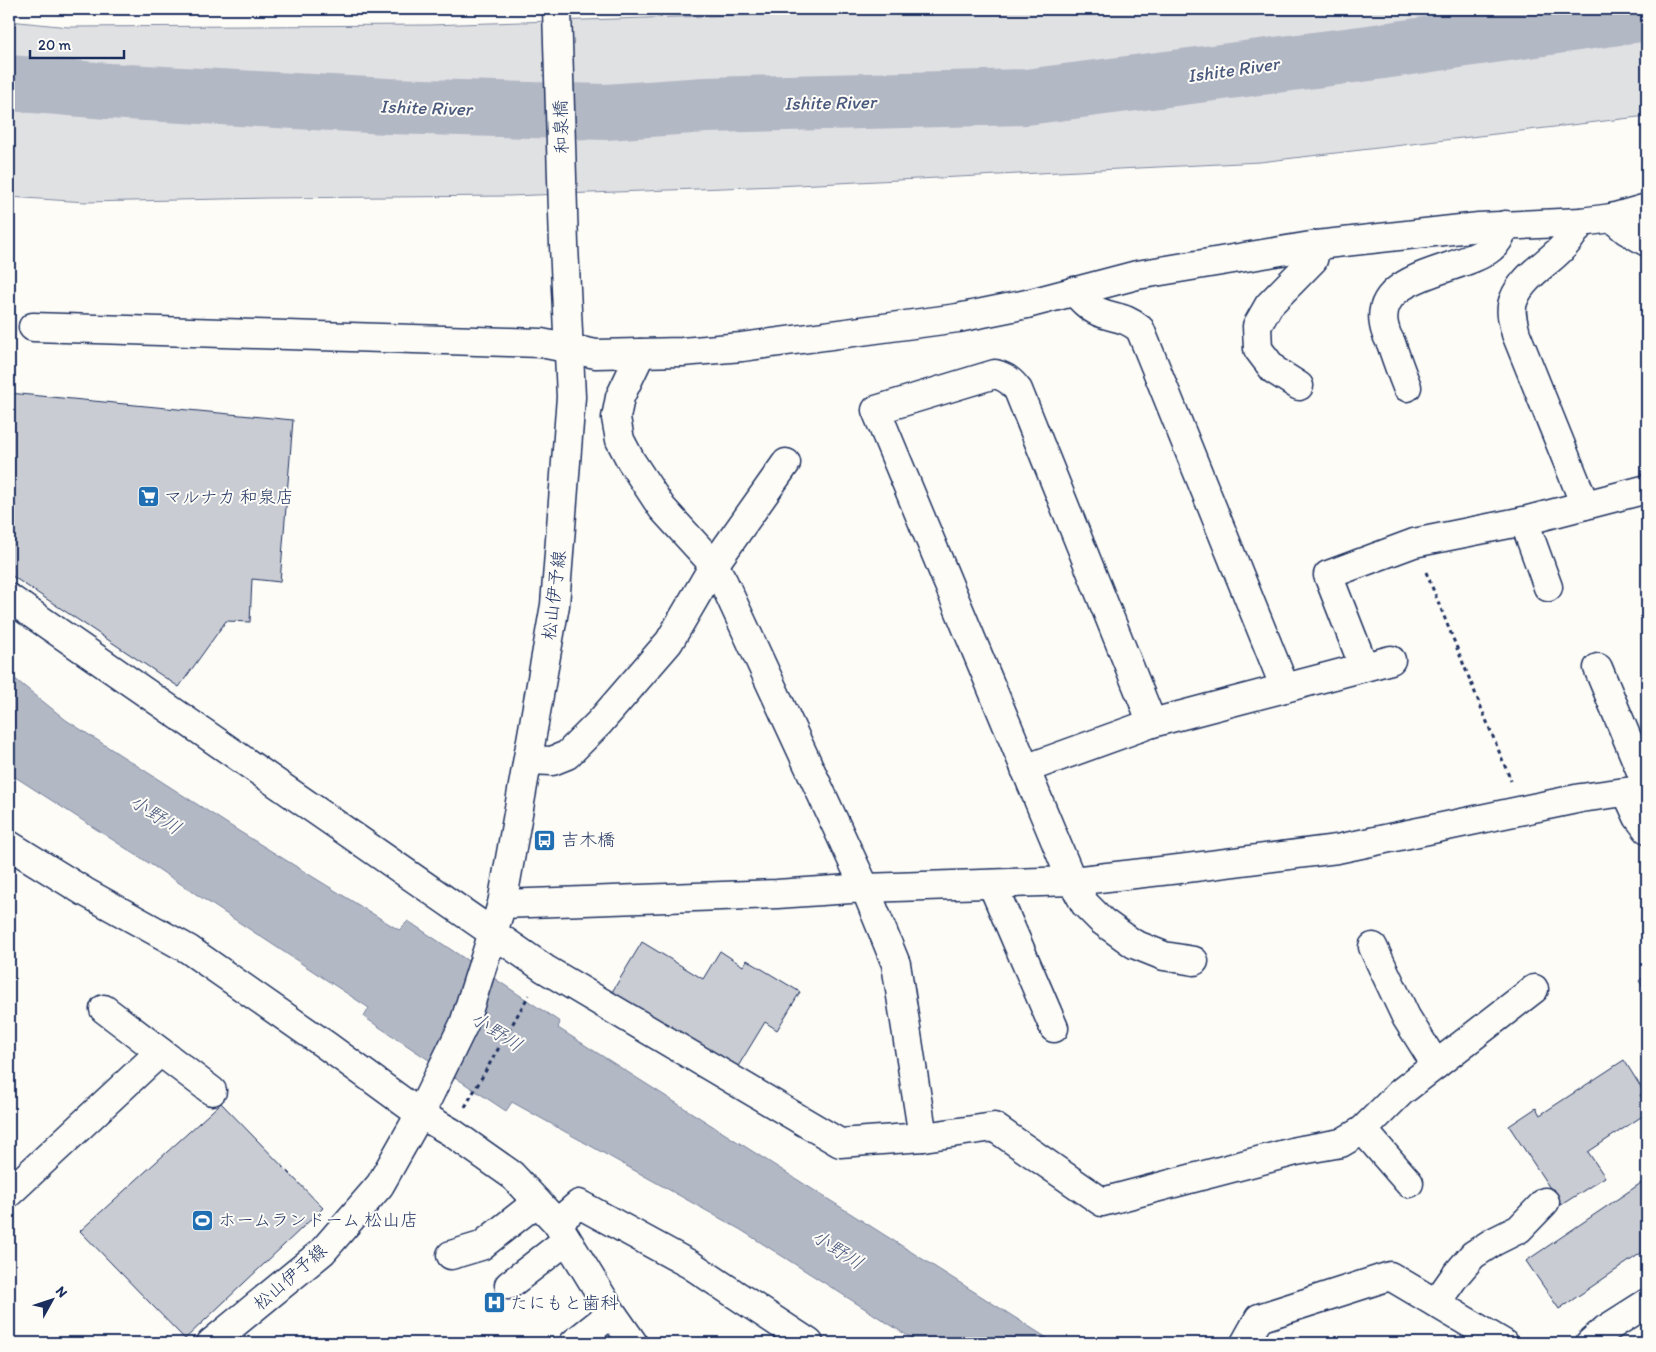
<svg xmlns="http://www.w3.org/2000/svg" width="1656" height="1352" viewBox="0 0 1656 1352" font-family="Itim,'Klee One',sans-serif">
	<style>
		.green { fill: #e0e1e3; stroke: #7e88a0 }
		.water { fill: #b3b8c5; stroke: #76819c }
		.lines { fill: none; stroke-linecap: round; stroke-linejoin: round }
		.river { stroke: #b3b8c5; stroke-width: 56 }
		.building { fill: #c9ccd3; stroke: #1b2f5e }
		.street-casing { stroke: #1b2f5e; stroke-width: 31 }
		.secondary-casing { stroke: #1b2f5e; stroke-width: 31 }
		.primary-casing { stroke: #1b2f5e; stroke-width: 31 }
		.path { stroke: #1b2f5e; stroke-width: 3; stroke-dasharray: 4 4; stroke-linecap: butt }
		.street { stroke: #fdfcf7; stroke-width: 28 }
		.secondary { stroke: #fdfcf7; stroke-width: 28 }
		.primary { stroke: #fdfcf7; stroke-width: 28 }
		.labels { text-anchor: middle; stroke-width: 4; stroke-linejoin: round; paint-order: stroke }
		.street-label { font-size: 18px; fill: #1b2f5e; stroke: #fdfcf7 }
		.poi-label { font-size: 18px; fill: #1b2f5e; stroke: #fdfcf7; text-anchor: start }
		.water-label { font-size: 19px; font-style: italic; fill: #49587d; stroke: #fdfcf7 }
	</style>
	<rect width="100%" height="100%" fill="#fdfcf7"/>
	<filter id="ink" filterUnits="userSpaceOnUse"><feTurbulence type="fractalNoise" baseFrequency=".02" numOctaves="2"/><feDisplacementMap in="SourceGraphic" scale="10" xChannelSelector="R" yChannelSelector="G"/><feConvolveMatrix kernelMatrix="1 2 1 2 8 2 1 2 1" color-interpolation-filters="sRGB"/></filter>
	<g filter="url(#ink)">
		<path class="green" d="M1020 9H1647V116L1260 162 777 186 509 196 268 198 86 202 9 197V21L69 27 429 25 800 13Z"/>
		<path class="water" d="M9 674 66 720 237 830 399 930 408 921 560 1022 558 1028 1055 1343H919L741 1230 512 1102 506 1111 364 1017 369 1008 158 869 9 773Z"/>
		<g class="lines">
			<path class="river" d="M9 83 108 91 388 106 606 112 705 105 1026 97 1369 53 1647 13"/>
		</g>
		<g class="building">
			<path d="M9 393 293 420 280 582 252 579 250 622 226 621 179 687 9 574Z"/>
			<path d="M642 942 703 979 720 951 743 966 747 960 800 992 777 1030 765 1022 737 1068 612 992Z"/>
			<path d="M1647 974V992L1639 981Z"/>
			<path d="M1624 1060 1644 1092 1640 1095 1647 1106V1113L1588 1152 1605 1177 1561 1205 1509 1126 1536 1108 1540 1115Z"/>
			<path d="M221 1103 323 1208 185 1339 80 1231Z"/>
			<path d="M1647 1179V1249L1559 1309 1526 1261Z"/>
		</g>
		<g class="lines">
			<defs>
				<g id="street">
					<path d="M1612 218 1626 230 1647 242"/>
					<path d="M1581 222C1575 232 1569 242 1560 250 1545 265 1522 278 1514 299 1509 310 1513 322 1516 334L1585 505"/>
					<path d="M1074 291C1081 299 1089 308 1099 312 1116 319 1124 316 1140 329L1285 688"/>
					<path d="M33 327 541 343 596 354 682 352 742 347 958 318 1027 304 1137 275 1317 245 1479 227 1581 222 1612 218 1647 208"/>
					<path d="M641 353 620 397 616 418 620 440 631 461 662 508 714 565 723 581 865 888 896 964 923 1137"/>
					<path d="M1299 386 1274 370 1258 349 1257 326 1269 305 1313 260 1317 245"/>
					<path d="M1407 387C1401 372 1396 358 1391 343 1388 338 1385 331 1384 325 1374 273 1464 271 1491 248 1499 242 1501 234 1505 225"/>
					<path d="M1524 521 1548 587"/>
					<path d="M9 598 545 969 840 1143 923 1137 994 1127 1102 1202 1296 1151 1341 1143 1363 1130 1401 1092 1534 989"/>
					<path d="M1364 667 1328 575 1414 543 1524 521 1647 489"/>
					<path d="M1598 668 1647 786"/>
					<path d="M1152 723 1018 390C1011 381 1006 377 995 374L876 410 1072 881 1085 904 1102 921 1134 944 1164 956 1194 961"/>
					<path d="M528 760 552 761 567 755 599 723 669 642 714 565 786 463"/>
					<path d="M1025 769 1152 723 1391 660"/>
					<path d="M1627 793 1638 817 1647 829"/>
					<path d="M9 845 85 892 188 949 327 1046 420 1114"/>
					<path d="M992 884 1054 1028"/>
					<path d="M502 904 777 894 865 888 1072 881 1179 869 1337 849 1581 798 1647 789"/>
					<path d="M1373 947 1406 1017 1436 1065"/>
					<path d="M104 1009 212 1091"/>
					<path d="M1363 1130 1409 1183"/>
					<path d="M9 1193 160 1052"/>
					<path d="M451 1255 481 1246 537 1202"/>
					<path d="M509 1285 567 1240"/>
					<path d="M1436 1303 1455 1276 1473 1255 1493 1242 1519 1229 1545 1202"/>
					<path d="M574 1343 612 1313"/>
					<path d="M633 1343 612 1313 557 1223 579 1204 691 1265 809 1343"/>
					<path d="M1245 1343 1259 1318 1390 1276 1503 1343"/>
					<path d="M1590 1343 1606 1329 1647 1303"/>
				</g>
				<path id="secondary" d="M420 1114 451 1132 512 1175 557 1223"/>
				<path id="primary" d="M211 1343 322 1252 380 1185 420 1114 464 1024 502 904 555 605 571 397 564 245 557 9"/>
			</defs>
			<use href="#street" class="street-casing"/>
			<use href="#secondary" class="secondary-casing"/>
			<use href="#primary" class="primary-casing"/>
			<g class="path">
				<path d="M1426 572 1511 781"/>
				<path d="M465 1107 529 995"/>
			</g>
			<use href="#street" class="street"/>
			<use href="#secondary" class="secondary"/>
			<use href="#primary" class="primary"/>
		</g>
	</g>
	<defs>
		<symbol id="supermarket-square" viewBox="-11 -11 22 22"><rect x="-9" y="-9" width="18" height="18" rx="4" fill="#1f6fb2" stroke="#fdfcf7"/><path d="M-6-5.5h2.5l.6 2H6L4.5 2H-2.5L-4.4-4H-6ZM-1.5 3.2a1.3 1.3 0 1 0 .1 0ZM3 3.2a1.3 1.3 0 1 0 .1 0Z" fill="#fff"/></symbol>
		<symbol id="bus-square" viewBox="-11 -11 22 22"><rect x="-9" y="-9" width="18" height="18" rx="4" fill="#1f6fb2" stroke="#fdfcf7"/><path d="M-5-6H5V4H4V6H2V4H-2V6H-4V4H-5ZM-3.5-4V0h7V-4ZM-3.5 1.2v1.5H-2V1.2ZM2 1.2v1.5H3.5V1.2Z" fill="#fff"/></symbol>
		<symbol id="stadium-square" viewBox="-11 -11 22 22"><rect x="-9" y="-9" width="18" height="18" rx="4" fill="#1f6fb2" stroke="#fdfcf7"/><path d="M0-5a6.5 5 0 1 0 0 10a6.5 5 0 1 0 0-10ZM-3.5-1.8h7v3.6h-7Z" fill="#fff"/></symbol>
		<symbol id="hospital-square" viewBox="-11 -11 22 22"><rect x="-9" y="-9" width="18" height="18" rx="4" fill="#1f6fb2" stroke="#fdfcf7"/><path d="M-5-5h3v3.5h4V-5h3V5h-3V1.5h-4V5h-3Z" fill="#fff"/></symbol>
	</defs>
	<g fill-rule="evenodd">
		<use href="#supermarket-square" x="136" y="484" width="25" height="25"/>
		<use href="#bus-square" x="532" y="828" width="25" height="25"/>
		<use href="#stadium-square" x="190" y="1208" width="25" height="25"/>
		<use href="#hospital-square" x="482" y="1290" width="25" height="25"/>
	</g>
	<g class="labels">
		<g class="street-label">
			<text transform="translate(561 127) rotate(-92)" y="6">和泉橋</text>
			<text transform="translate(554 595) rotate(-83)" y="6">松山伊予線</text>
			<text transform="translate(290 1277) rotate(-41)" y="6">松山伊予線</text>
		</g>
		<g class="poi-label">
			<text x="164" y="503">マルナカ 和泉店</text>
			<text x="561" y="846">吉木橋</text>
			<text x="218" y="1226">ホームランドーム 松山店</text>
			<text x="510" y="1309">たにもと歯科</text>
		</g>
		<g class="water-label">
			<text transform="translate(1233 69) rotate(-8)" y="7">Ishite River</text>
			<text transform="translate(830 102) rotate(-1)" y="7">Ishite River</text>
			<text transform="translate(426 107) rotate(2)" y="7">Ishite River</text>
			<text transform="translate(156 814) rotate(33)" y="7">小野川</text>
			<text transform="translate(497 1031) rotate(33)" y="7">小野川</text>
			<text transform="translate(838 1249) rotate(33)" y="7">小野川</text>
		</g>
	</g>
	<rect width="1656" height="1352" fill="none" stroke="#fdfcf7" stroke-width="30"/>
	<rect x="15" y="15" width="1626" height="1322" fill="none" stroke="#1b2f5e" stroke-width="2" filter="url(#ink)"/>
	<g transform="translate(52 1300) rotate(50)" stroke="#fdfcf7" stroke-width="4" paint-order="stroke">
	<path d="M0-4L9 19L0 12L-9 19Z" fill="#1b2f5e"/>
	<text y="-8" font-size="14" font-weight="bold" text-anchor="middle" fill="#1b2f5e">N</text>
	</g>
	<path d="M30 50v8h94v-8" fill="none" stroke="#1b2f5e" stroke-width="2.5"/>
	<text x="38" y="50" font-size="15" fill="#1b2f5e" stroke="#fdfcf7" stroke-width="4" paint-order="stroke">20 m</text>
</svg>
